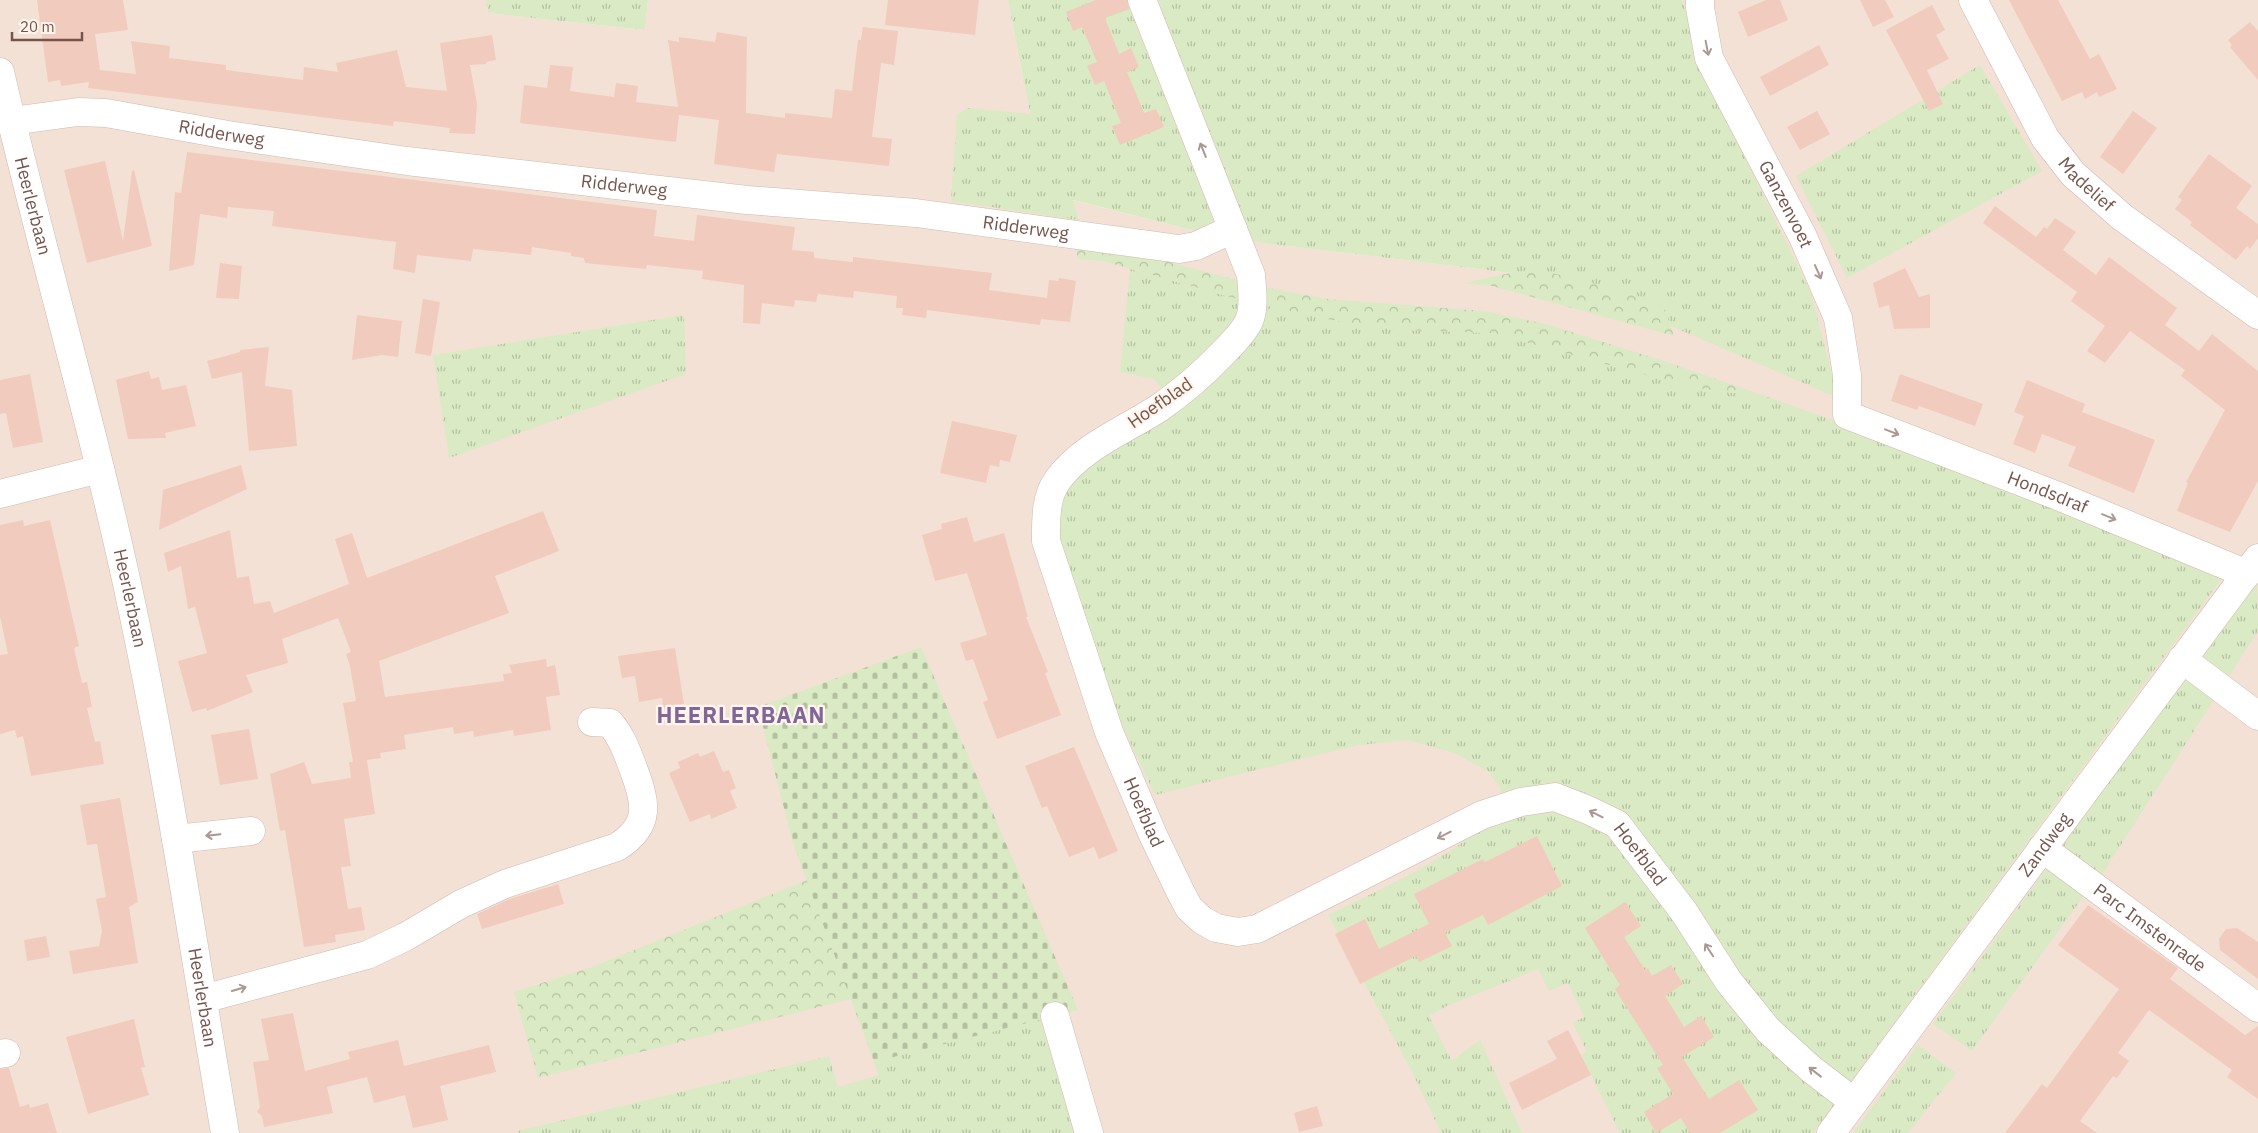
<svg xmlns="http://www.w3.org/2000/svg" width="2258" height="1133" viewBox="0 0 2258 1133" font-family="'IBM Plex Sans',sans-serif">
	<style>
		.residential { fill: #f4e1d5 }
		.grass { fill: url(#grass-tufts) }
		.forest { fill: url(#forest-crowns) }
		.cemetery { fill: url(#cemetery-stones) }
		.building { fill: #f1cbbe }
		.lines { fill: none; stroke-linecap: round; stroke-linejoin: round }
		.minor-casing { stroke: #d0b9af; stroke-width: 29 }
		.minor { stroke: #fff; stroke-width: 28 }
		.oneway { stroke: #ac9893 }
		.labels { text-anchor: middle; stroke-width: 4.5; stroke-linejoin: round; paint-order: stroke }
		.street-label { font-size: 18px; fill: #75544b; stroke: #fff5ec }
		.district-label { font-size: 22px; font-weight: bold; letter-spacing: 1px; fill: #806799; stroke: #fff5ec }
	</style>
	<defs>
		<pattern id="grass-tufts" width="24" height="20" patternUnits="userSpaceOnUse" patternTransform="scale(1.25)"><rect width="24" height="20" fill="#d9eac4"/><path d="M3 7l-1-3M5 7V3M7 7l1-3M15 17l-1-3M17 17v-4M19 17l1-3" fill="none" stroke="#b5c0a1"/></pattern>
		<pattern id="forest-crowns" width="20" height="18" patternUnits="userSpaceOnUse" patternTransform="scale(1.25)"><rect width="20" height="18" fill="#d9eac4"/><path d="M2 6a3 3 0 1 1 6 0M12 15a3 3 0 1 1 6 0" fill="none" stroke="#b5c0a1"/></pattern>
		<pattern id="cemetery-stones" width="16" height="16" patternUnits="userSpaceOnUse" patternTransform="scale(1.25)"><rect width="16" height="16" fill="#d9eac4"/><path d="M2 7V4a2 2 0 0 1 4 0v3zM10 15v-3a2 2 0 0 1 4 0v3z" fill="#b5c0a1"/></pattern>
	</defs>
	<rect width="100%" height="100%" fill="#fcf0e6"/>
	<path class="residential" d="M0 0H486L488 13 645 30 648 0H1008L1030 114 1072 200 1223 238 1562 279 1729 125 1682 0H2258V1133H0Z"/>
	<g class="grass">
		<path d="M486 0H648L645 30 488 13Z"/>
		<path d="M1008 0H1682L1729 125 1811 293 1838 398 1562 279 1223 238 1073 200 1079 220 951 201 957 115 968 108 1030 114Z"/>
		<path d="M1980 65 2042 171 1847 278 1796 176Z"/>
		<path d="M1130 269 1230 297 1320 318 1401 330 1491 333 1690 387 1771 398 2028 491 2222 578 1813 1133H1620L1581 1055 1587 1052 1573 1023 1584 1017 1568 983 1549 991 1538 969 1447 1006 1429 1016 1452 1061 1480 1040 1522 1133H1441L1412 1072 1328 915C1387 886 1450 859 1499 813L1501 789 1488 771 1454 753 1407 740 1359 745 1155 795 1097 672 1056 528 1069 483 1100 458 1175 406 1154 379 1120 372Z"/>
		<path d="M684 315 686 374 449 458 433 355Z"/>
		<path d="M2257 579 2258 631 2101 876 2062 847Z"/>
		<path d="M2048 867 2085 894 1972 1051 1933 1024Z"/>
		<path d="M1040 1019 1076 1133H519L518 1131 829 1056 838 1087 879 1075 874 1062Z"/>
		<path d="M1918 1045 1956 1073 1908 1133H1853Z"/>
	</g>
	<g class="forest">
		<path d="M1077 243 1165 261 1263 287 1328 299 1484 311 1546 324 1667 362 1771 398 1690 387 1491 333 1401 330 1320 318 1230 297 1103 261 1077 259Z"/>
		<path d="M1542 271 1579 279 1656 303 1664 307 1674 336 1492 286 1464 283 1515 272Z"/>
		<path d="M807 880 851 999 538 1078 514 992 592 967Z"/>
	</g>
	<path class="cemetery" d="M921 647 1078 1010 874 1062 793 843 758 707Z"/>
	<g class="building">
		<path d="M37 0H123L128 30 95 34 100 70 136 74 131 41 170 46 169 58 226 65V70L303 80 304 67 338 72 336 63 397 50 406 87 447 91 440 43 492 35 496 60 486 62V64L470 65 477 104 475 134 449 133 450 128 394 121 393 126 88 88 89 82 61 86 60 80 48 82Z"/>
		<path d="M888 0H979L975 35 885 25Z"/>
		<path d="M1096 0H1127L1129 9 1105 18 1119 54 1131 48 1139 67 1127 72 1144 113 1156 109 1164 127 1120 145 1112 126 1121 123 1104 81 1095 85 1087 66 1097 62 1082 27 1073 31 1066 12Z"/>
		<path d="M1766 0H1780L1788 20 1748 37 1738 12Z"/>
		<path d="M1860 0H1885L1894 17 1873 27Z"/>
		<path d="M2009 0H2058L2090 59 2099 54 2117 89 2099 97 2097 92 2085 99 2082 92 2062 101Z"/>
		<path d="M1932 5 1945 30 1936 35 1949 59 1927 70 1943 104 1929 111 1886 30Z"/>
		<path d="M2250 22 2258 31V80L2230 47 2232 45 2228 40Z"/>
		<path d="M863 27 898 31 894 65 881 63 872 137 892 139 889 166 777 154 774 172 714 164 719 120 679 115 676 142 520 123 524 85 547 88 550 65 573 67 570 91 614 97 616 83 638 86 636 102 678 107 668 40 679 42V37L715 42 717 32 747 37 746 113 785 118V113L832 118 835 89 852 91 858 40H861Z"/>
		<path d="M1819 45 1829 65 1770 96 1760 77Z"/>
		<path d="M1817 111 1830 134 1800 150 1787 127Z"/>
		<path d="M2133 111 2157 128 2123 174 2100 157Z"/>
		<path d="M187 152 657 210 654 236 694 241 697 215 795 227 792 250 814 252V258L853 262V257L992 273 989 290 1047 298 1049 280 1058 281 1059 278 1076 281 1070 322 1041 319 1040 325 927 310 926 318 902 315 903 308H896L897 296 854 291 853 298 818 294 816 302 795 300 794 307 762 303 760 324 743 323 744 285 702 279 703 271 647 265 646 269 585 263 584 258 571 256V253L532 247 531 255 473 249 471 261 417 255 415 273 393 269 396 242 272 226 274 211 228 207 227 218 200 214 194 265 169 271 175 192 181 193Z"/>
		<path d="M2209 154 2252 186 2236 208 2258 224V238L2250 249 2247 246 2236 260 2190 225 2192 222 2175 209 2182 200 2178 197Z"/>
		<path d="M105 161 123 241 132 171 134 170 152 246 87 263 64 170Z"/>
		<path d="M1995 206 2036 237 2044 227 2047 229 2055 218 2076 232 2063 250 2096 275 2109 257 2177 308 2165 325 2199 351 2212 334 2258 371V481L2230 532 2177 511 2188 483 2186 482 2225 410 2181 376 2185 370 2130 331 2105 363 2087 351 2105 326 2071 301 2077 292 1983 223Z"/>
		<path d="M220 263 242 266 239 299 216 298Z"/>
		<path d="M1905 268 1919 297 1930 294V328L1894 329 1889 305 1879 308 1873 283Z"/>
		<path d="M423 299 440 302 431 356 415 353Z"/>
		<path d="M357 315 402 321 398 357 382 355 352 360Z"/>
		<path d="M269 347 265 386 292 390 297 446 249 451 242 372 212 379 207 361 240 352V350Z"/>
		<path d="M149 371 151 379 159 377 162 390 186 385 196 426 165 433 166 438 128 439 116 380Z"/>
		<path d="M30 374 43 442 13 448 6 413 0 414V380Z"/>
		<path d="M1900 374 1983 404 1975 426 1919 406 1917 410 1891 401Z"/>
		<path d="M2027 380 2085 404 2082 412 2155 440 2134 493 2068 466 2076 447 2042 434 2035 453 2013 444 2024 416 2014 412Z"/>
		<path d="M952 421 1017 435 1010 462 1000 460 999 467 990 465 986 483 940 473Z"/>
		<path d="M241 465 247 489 159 530 163 490Z"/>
		<path d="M543 511 559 551 495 576 509 613 379 661 385 697 504 681 503 674 512 673 509 665 546 659 547 667 555 665 560 695 546 697 551 730 514 736 513 730 474 737 473 731 454 734 453 727 404 735 406 749 380 753 381 758 367 760 375 814 344 819 351 866 341 867 348 909 361 907 365 930 335 935 336 942 304 947 285 830 280 831 270 774 304 762 312 784 351 778 349 762H353L343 703 356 701 350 666 346 654 351 652 338 618 282 639 288 663 246 675 253 692 207 711 206 708 192 712 178 661 207 653 195 607 188 609 181 566 168 572 164 553 230 530 237 578 249 576 254 604 270 601 274 613 349 584 335 539 352 533 367 578Z"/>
		<path d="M967 517 974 542 1004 533 1028 617H1026L1048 672 1045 673 1061 715 997 739 983 702 988 700 973 659 966 661 960 643 987 635 967 573 935 581 922 535 942 529 941 524Z"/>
		<path d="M23 520 24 526 50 520 79 646 74 648 82 683 87 682 92 707 87 708 95 742 100 741 104 764 31 776 23 736 17 738 15 730 0 734V655L8 654 0 616V525Z"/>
		<path d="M675 648 684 704 663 708 662 698 639 702 635 676 622 678 618 656Z"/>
		<path d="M249 729 258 779 220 785 211 735Z"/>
		<path d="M1074 747 1118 851 1099 859 1094 847 1069 857 1047 806 1042 808 1025 766Z"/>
		<path d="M714 751 723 772 729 770 736 788 730 791 737 808 711 819 710 814 690 822 669 773 680 768 678 762 698 753 700 757Z"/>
		<path d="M120 798 138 902 129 907 138 963 73 974 69 951 99 946 102 931 96 899 106 897 97 844 87 845 80 805Z"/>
		<path d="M1537 836 1562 886 1488 925 1483 915 1445 933 1452 946 1419 962 1416 956 1360 984 1335 934 1365 919 1379 949 1429 924 1414 894 1483 859 1485 862Z"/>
		<path d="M558 884 564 904 482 929 477 914 510 899Z"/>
		<path d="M1625 902 1641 926 1624 937 1645 970 1648 968 1652 976 1671 965 1683 984 1665 996 1684 1027 1701 1016 1714 1037 1682 1057 1709 1099 1739 1080 1758 1110 1720 1133H1690L1681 1118 1656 1133 1644 1112 1673 1094 1657 1068 1663 1065 1615 989 1620 985 1585 928Z"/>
		<path d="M2088 905 2178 968 2170 979 2245 1035 2258 1026V1099L2227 1077 2232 1070 2149 1010 2118 1053 2129 1061 2117 1078 2113 1076 2080 1121 2097 1133H2005L2042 1084 2047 1088 2119 989 2058 945Z"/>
		<path d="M2237 928 2258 942V979L2220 950 2219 939 2226 929Z"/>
		<path d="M46 936 50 957 27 961 24 940Z"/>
		<path d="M293 1013 305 1071 350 1059 348 1052 398 1040 404 1066 489 1045 496 1072 440 1086 448 1120 413 1128 405 1095 374 1103 367 1077 327 1087 333 1113 264 1127 262 1116 257 1112 260 1107 253 1062 269 1060 261 1019Z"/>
		<path d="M134 1019 145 1067 141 1068 149 1095 88 1114 66 1037Z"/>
		<path d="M1568 1030 1591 1075 1522 1110 1509 1083 1557 1059 1547 1041Z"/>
		<path d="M9 1068 20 1107 29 1104 30 1108 48 1103 57 1133H0V1069Z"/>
		<path d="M1317 1106 1323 1126 1299 1132 1294 1113Z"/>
	</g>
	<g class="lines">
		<defs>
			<g id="minor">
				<path id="s1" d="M1142 0 1251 275C1252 289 1255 307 1249 321 1244 332 1231 345 1223 353 1203 374 1182 392 1159 408 1125 430 1081 447 1057 481 1045 498 1046 521 1046 541L1109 732 1153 835 1180 891 1189 908 1202 920 1216 928 1238 932 1257 929 1482 815 1521 802 1555 797 1588 810 1617 824 1684 912 1729 982 1768 1030 1811 1069 1854 1102"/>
				<path id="s2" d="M1700 0V8L1709 58 1803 237 1838 318 1847 375V415L2058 496 2247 574"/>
				<path id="s3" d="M1973 0 2045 138 2073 174 2122 217 2258 315"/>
				<path id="s4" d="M0 72C41 251 94 427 132 607 169 781 195 957 225 1133"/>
				<path id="s5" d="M12 121 78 112 106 113 228 135 407 161 747 200 916 213 1179 249 1196 246 1233 229"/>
				<path d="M0 494 100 469"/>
				<path d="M2182 659 2258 716"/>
				<path d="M176 839 251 831"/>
				<path id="s6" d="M2042 848 2258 1008"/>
				<path d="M203 999 367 955 405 937 461 904 505 884 617 847C652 825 646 802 633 768 627 752 622 737 610 723L592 722"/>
				<path d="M1055 1016 1089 1133"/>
				<path d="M0 1054 6 1053"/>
				<path id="s7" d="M1831 1133 2258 558"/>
			</g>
		</defs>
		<use href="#minor" class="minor-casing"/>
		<use href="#minor" class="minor"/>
	</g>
	<defs><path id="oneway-shaft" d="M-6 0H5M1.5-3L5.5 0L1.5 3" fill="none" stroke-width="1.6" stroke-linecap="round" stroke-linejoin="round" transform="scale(1.25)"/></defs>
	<g class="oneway">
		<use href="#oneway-shaft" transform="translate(1707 48) rotate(79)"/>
		<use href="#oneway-shaft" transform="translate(1203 150) rotate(-112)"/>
		<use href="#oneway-shaft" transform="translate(1818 272) rotate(66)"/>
		<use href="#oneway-shaft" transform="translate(1892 432) rotate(21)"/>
		<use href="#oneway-shaft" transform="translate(2109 517) rotate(22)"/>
		<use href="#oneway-shaft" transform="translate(1596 814) rotate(-153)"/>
		<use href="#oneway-shaft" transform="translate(213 835) rotate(174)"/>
		<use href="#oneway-shaft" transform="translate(1444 835) rotate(153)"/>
		<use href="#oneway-shaft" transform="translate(1709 950) rotate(-123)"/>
		<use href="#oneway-shaft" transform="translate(239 989) rotate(-16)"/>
		<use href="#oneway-shaft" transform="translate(1815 1072) rotate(-142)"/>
	</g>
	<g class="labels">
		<g class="street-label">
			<text dy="6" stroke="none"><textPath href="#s5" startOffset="212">Ridderweg</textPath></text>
			<text dy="6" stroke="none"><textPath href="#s3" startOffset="218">Madelief</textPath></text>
			<text dy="6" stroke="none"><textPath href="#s5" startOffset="618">Ridderweg</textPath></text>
			<text dy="6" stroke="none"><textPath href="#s2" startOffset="224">Ganzenvoet</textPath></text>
			<text dy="6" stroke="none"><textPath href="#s4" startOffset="138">Heerlerbaan</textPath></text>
			<text dy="6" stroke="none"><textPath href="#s5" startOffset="1022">Ridderweg</textPath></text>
			<text transform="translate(1160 403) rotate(-35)" y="6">Hoefblad</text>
			<text dy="6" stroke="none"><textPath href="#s2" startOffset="662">Hondsdraf</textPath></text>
			<text dy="6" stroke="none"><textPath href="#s4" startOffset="542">Heerlerbaan</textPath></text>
			<text dy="6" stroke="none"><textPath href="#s1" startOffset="945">Hoefblad</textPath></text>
			<text dy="6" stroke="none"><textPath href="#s7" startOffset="359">Zandweg</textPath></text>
			<text dy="6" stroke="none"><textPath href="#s1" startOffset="1560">Hoefblad</textPath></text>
			<text dy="6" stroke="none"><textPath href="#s6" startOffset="134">Parc Imstenrade</textPath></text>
			<text dy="6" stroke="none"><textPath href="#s4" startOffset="948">Heerlerbaan</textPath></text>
		</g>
		<g class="district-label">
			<text x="741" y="723">HEERLERBAAN</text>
		</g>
	</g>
	<path d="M12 32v8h70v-8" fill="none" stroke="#75544b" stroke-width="2.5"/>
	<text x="20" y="32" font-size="15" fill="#75544b" stroke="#fff5ec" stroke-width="4" paint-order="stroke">20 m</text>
</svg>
